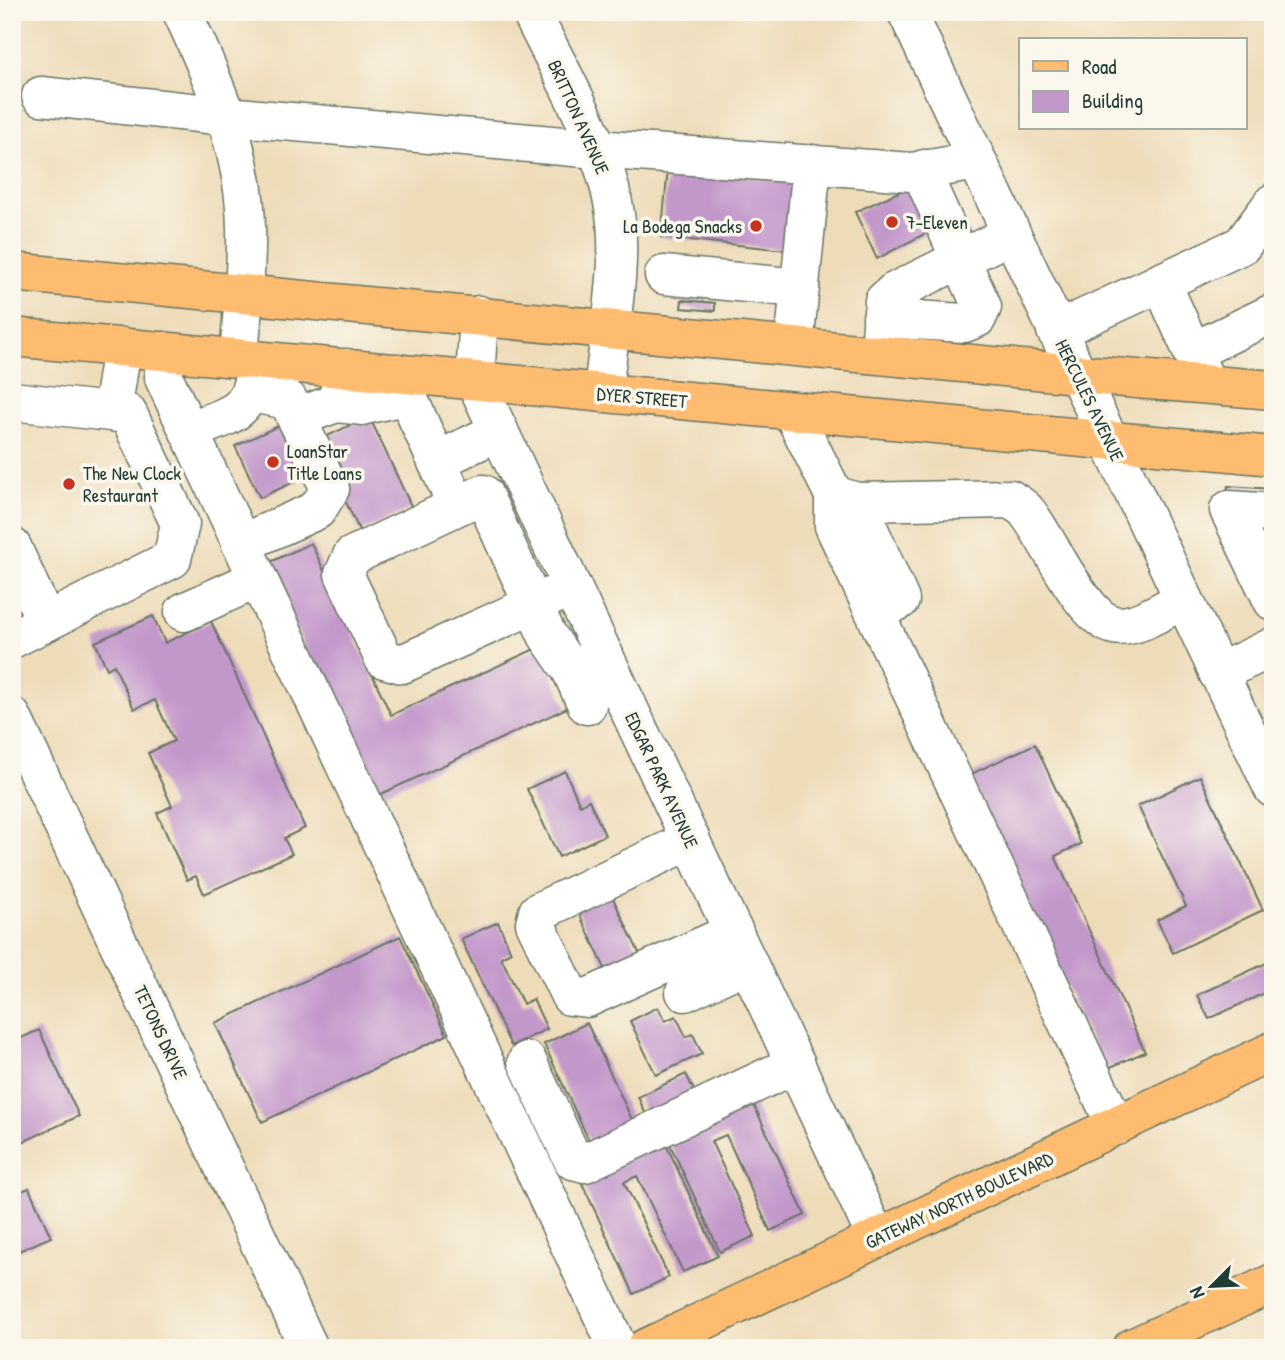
<svg xmlns="http://www.w3.org/2000/svg" width="1285" height="1360" viewBox="0 0 1285 1360" font-family="'Patrick Hand',sans-serif">
	<style>
		.building { fill: #c298cb }
		.lines { fill: none; stroke-linecap: round; stroke-linejoin: round }
		.minor-casing { stroke: #677563; stroke-width: 41 }
		.major-casing { stroke: #677563; stroke-width: 41 }
		.highway-casing { stroke: #677563; stroke-width: 41 }
		.minor { stroke: #fff; stroke-width: 38 }
		.major { stroke: #febc70; stroke-width: 38 }
		.highway { stroke: #febc70; stroke-width: 38 }
		.poi-dot { fill: #c8321e; stroke: #fbf7ec; stroke-width: 2.5 }
		.labels { text-anchor: middle; stroke-width: 7; stroke-linejoin: round; paint-order: stroke }
		.street-label { font-size: 19px; fill: #1f3d34; stroke: #fbf7ec }
		.poi-label { font-size: 19px; fill: #1f3d34; stroke: #fbf7ec; text-anchor: start }
	</style>
	<rect width="100%" height="100%" fill="#fbf7ec"/>
	<filter id="ink" filterUnits="userSpaceOnUse"><feTurbulence type="fractalNoise" baseFrequency=".0143" numOctaves="2"/><feDisplacementMap in="SourceGraphic" scale="14" xChannelSelector="R" yChannelSelector="G"/><feConvolveMatrix kernelMatrix="1 2 1 2 8 2 1 2 1" color-interpolation-filters="sRGB"/></filter>
	<filter id="wash" filterUnits="userSpaceOnUse"><feTurbulence type="fractalNoise" baseFrequency=".00686" numOctaves="4" result="noise"/><feDisplacementMap in="SourceGraphic" scale="28" xChannelSelector="R" yChannelSelector="G"/><feGaussianBlur stdDeviation="1.57" result="paint"/><feColorMatrix in="noise" values="0 0 0 0 0 0 0 0 0 0 0 0 0 0 0 0 0 1.4 0 .05"/><feComposite in="paint" operator="in"/></filter>
	<g filter="url(#wash)">
		<rect width="100%" height="100%" fill="#eedcb9"/>
		<g id="blocks">
			<g class="building">
				<path d="M668 168 793 181 786 250 661 237Z"/>
				<path d="M909 187 930 231 877 259 855 212Z"/>
				<path d="M682 300 715 303V311L681 308Z"/>
				<path d="M369 416 412 508 360 532 317 441Z"/>
				<path d="M287 422 311 474 260 498 235 446Z"/>
				<path d="M1228 486 1273 489V500L1226 497Z"/>
				<path d="M311 543 391 715 539 647 567 708 379 795 264 565Z"/>
				<path d="M153 616 165 643 211 621 305 828 284 838 292 854 204 894 196 876 187 880 157 813 172 806 148 753 174 741 155 700 134 709 114 665 107 669 95 642Z"/>
				<path d="M1035 744 1081 844 1055 856 1145 1052 1104 1070 969 775Z"/>
				<path d="M565 771 580 805 589 800 605 835 559 857 527 789Z"/>
				<path d="M1200 776 1263 910 1173 953 1157 920 1186 906 1138 806Z"/>
				<path d="M609 890 643 961 609 977 575 905Z"/>
				<path d="M498 922 511 952 501 957 523 1004 533 999 547 1029 511 1046 461 939Z"/>
				<path d="M400 936 447 1035 262 1122 215 1023Z"/>
				<path d="M1273 960V989L1209 1019 1197 995Z"/>
				<path d="M658 1007 665 1021 676 1016 686 1037 693 1034 702 1054 656 1075 630 1021Z"/>
				<path d="M587 1023 634 1124 591 1145 544 1044Z"/>
				<path d="M39 1030 79 1116 12 1147V1042Z"/>
				<path d="M686 1074 697 1097 648 1119 638 1097Z"/>
				<path d="M751 1099 805 1215 770 1231 726 1135 711 1141 755 1236 720 1252 667 1138Z"/>
				<path d="M664 1140 718 1256 683 1272 637 1176 624 1182 669 1277 634 1294 580 1179Z"/>
				<path d="M29 1188 51 1237 12 1254V1195Z"/>
			</g>
		</g>
	</g>
	<g filter="url(#ink)">
		<use href="#blocks" fill-opacity="0" stroke="#677563" stroke-width="2"/>
		<g class="lines">
			<defs>
				<g id="minor">
					<path d="M182 12C214 80 245 152 246 228 247 271 242 315 239 358"/>
					<path d="M531 12C560 72 603 142 614 208 624 261 608 338 603 393"/>
					<path d="M907 12 1273 788"/>
					<path d="M41 96 226 116 596 149 912 172 977 161"/>
					<path d="M664 275 800 288"/>
					<path d="M1161 282 1207 384"/>
					<path d="M479 315 475 380 877 1239"/>
					<path d="M882 318 964 323 977 318 982 307 928 187 924 169"/>
					<path d="M1056 331 1242 245 1273 203"/>
					<path d="M881 338 884 301 894 292 1011 234"/>
					<path d="M794 346 812 164"/>
					<path d="M164 351V378L618 1348"/>
					<path d="M1192 352 1273 313"/>
					<path d="M397 373 457 506"/>
					<path d="M12 401 128 414 180 524 172 559 12 639"/>
					<path d="M336 403 361 406 407 395"/>
					<path d="M792 411 834 495 857 502 1010 499C1015 503 1023 506 1027 512 1047 536 1082 618 1114 625 1135 630 1166 608 1184 599"/>
					<path d="M112 412 122 347"/>
					<path d="M296 418 336 403 346 368"/>
					<path d="M189 431C229 414 249 417 255 369"/>
					<path d="M437 461 499 431"/>
					<path d="M834 495V526L1116 1126"/>
					<path d="M857 502 900 600 875 612"/>
					<path d="M1273 513 1229 510 1273 601"/>
					<path d="M241 544 317 510 330 489 288 400 252 393"/>
					<path d="M12 547 46 622"/>
					<path d="M572 587 402 664 384 659 344 574 352 556 483 494 547 635 571 670 604 655"/>
					<path d="M184 612 257 579"/>
					<path d="M571 670 587 705"/>
					<path d="M1218 673 1273 647"/>
					<path d="M12 717 309 1348"/>
					<path d="M691 840 538 912 535 923 570 996 587 998 734 932"/>
					<path d="M685 992 748 963"/>
					<path d="M527 1061 573 1160 585 1163 796 1064"/>
				</g>
				<g id="major">
					<path d="M12 272 1076 374 1273 390"/>
					<path d="M12 337 1273 456"/>
					<path d="M646 1348 1273 1051"/>
				</g>
				<g id="highway">
					<path d="M654 1348 676 1333"/>
					<path d="M1132 1348 1273 1283"/>
				</g>
			</defs>
			<use href="#minor" class="minor-casing"/>
			<use href="#major" class="major-casing"/>
			<use href="#highway" class="highway-casing"/>
			<use href="#minor" class="minor"/>
			<use href="#major" class="major"/>
			<use href="#highway" class="highway"/>
		</g>
	</g>
	<g class="poi-dot">
		<circle cx="892" cy="222" r="7"/>
		<circle cx="756" cy="226" r="7"/>
		<circle cx="273" cy="462" r="7"/>
		<circle cx="69" cy="484" r="7"/>
	</g>
	<g class="labels">
		<g class="street-label">
			<text transform="translate(579 117) rotate(66)" y="7">BRITTON AVENUE</text>
			<text transform="translate(642 397) rotate(5)" y="7">DYER STREET</text>
			<text transform="translate(1090 400) rotate(64)" y="7">HERCULES AVENUE</text>
			<text transform="translate(662 780) rotate(65)" y="7">EDGAR PARK AVENUE</text>
			<text transform="translate(161 1032) rotate(65)" y="7">TETONS DRIVE</text>
			<text transform="translate(959 1200) rotate(-25)" y="7">GATEWAY NORTH BOULEVARD</text>
		</g>
		<g class="poi-label">
			<text x="906" y="229">7-Eleven</text>
			<text x="742" y="233" text-anchor="end">La Bodega Snacks</text>
			<text x="287" y="458">LoanStar<tspan x="287" dy="22">Title Loans</tspan></text>
			<text x="83" y="480">The New Clock<tspan x="83" dy="22">Restaurant</tspan></text>
		</g>
	</g>
	<rect width="1285" height="1360" fill="none" stroke="#fbf7ec" stroke-width="42"/>
	<rect x="1019" y="38" width="228" height="91" fill="#fbf7ec" stroke="#a3ada2" stroke-width="2"/>
	<rect x="1033" y="61" width="35" height="10" fill="#febc70" stroke="#a3ada2" stroke-width="2"/>
	<text x="1082" y="74" font-size="21" fill="#1f3d34">Road</text>
	<rect x="1033" y="91" width="35" height="21" fill="#c298cb" stroke="#a3ada2" stroke-width="2"/>
	<text x="1082" y="108" font-size="21" fill="#1f3d34">Building</text>
	<g transform="translate(1212 1286) rotate(246)" stroke="#fbf7ec" stroke-width="5" paint-order="stroke">
	<path d="M0-5L12 26L0 18L-12 26Z" fill="#1f3d34"/>
	<text y="-10" font-size="19" font-weight="bold" text-anchor="middle" fill="#1f3d34">N</text>
	</g>
</svg>
